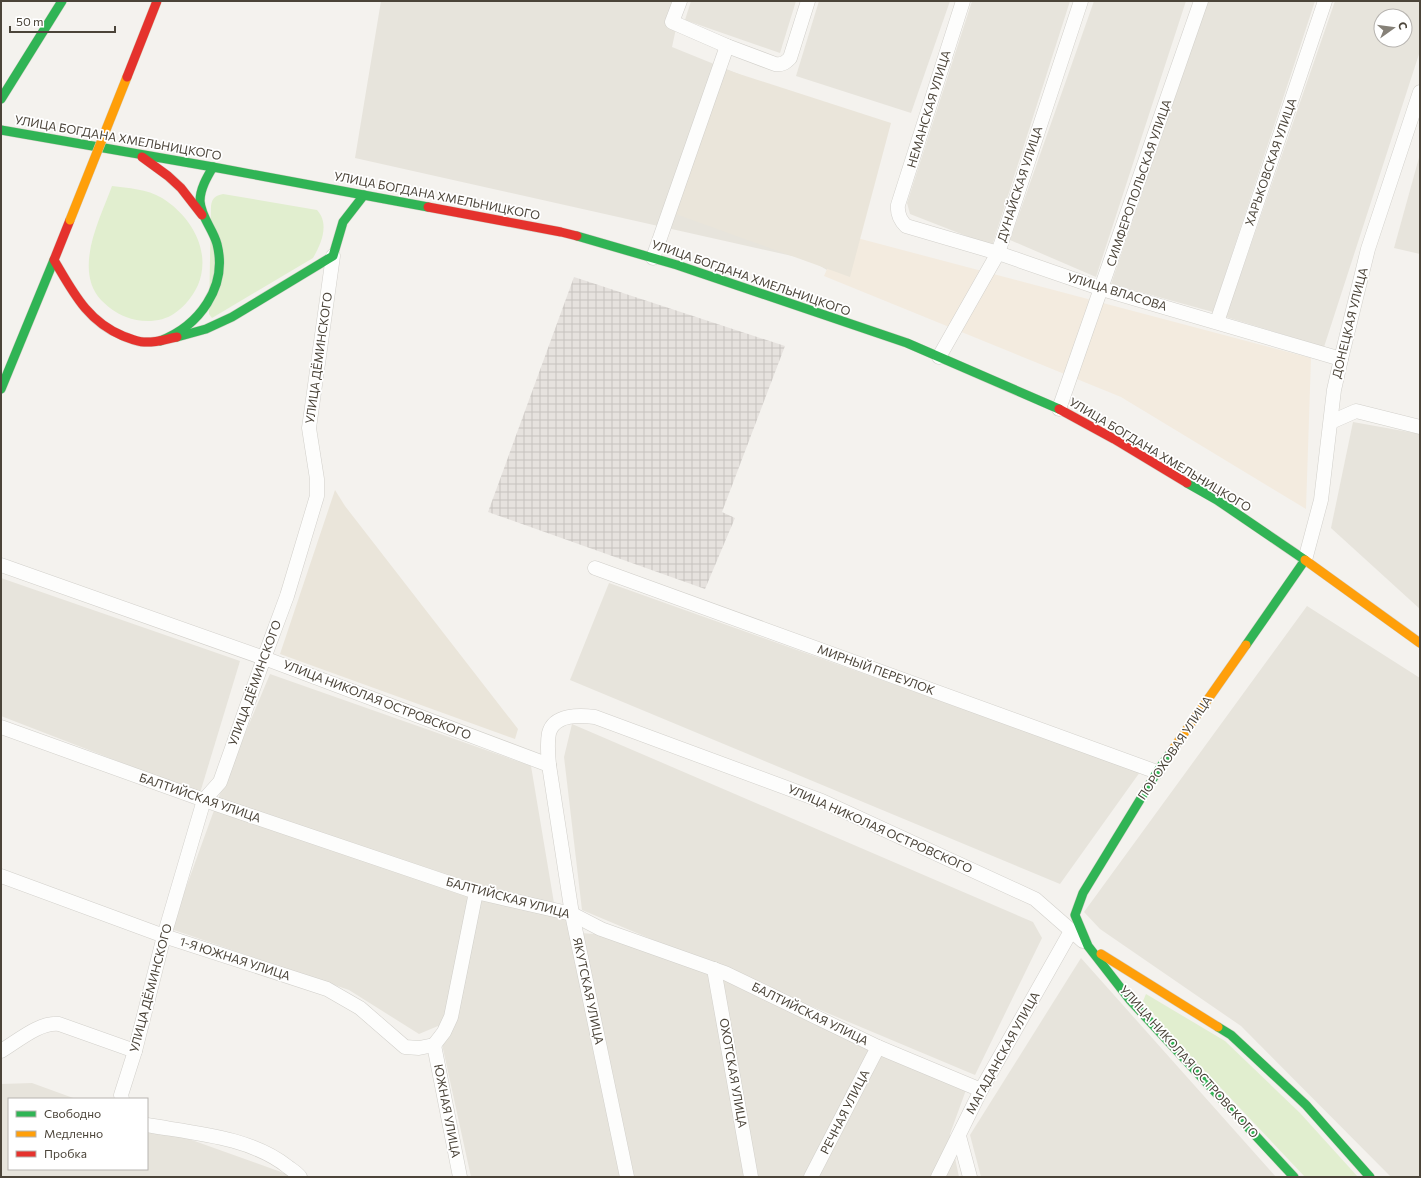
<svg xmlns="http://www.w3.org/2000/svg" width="1421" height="1178" viewBox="0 0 1421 1178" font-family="Commissioner,sans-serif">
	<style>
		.residential { fill: #e7e4dc; fill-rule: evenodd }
		.commercial { fill: #f3ebdf }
		.industrial { fill: url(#industrial-grid) }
		.education { fill: #eae5da }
		.green { fill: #e1eecf }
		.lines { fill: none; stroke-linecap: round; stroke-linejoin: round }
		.street-casing { stroke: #d2d0cb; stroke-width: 15 }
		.fast-casing { stroke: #d3cfc5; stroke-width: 10 }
		.slow-casing { stroke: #d3cfc5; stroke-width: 10 }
		.jam-casing { stroke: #d3cfc5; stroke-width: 10 }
		.street { stroke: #fdfdfc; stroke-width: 14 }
		.fast { stroke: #30b455; stroke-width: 9 }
		.slow { stroke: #ff9f0a; stroke-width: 9 }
		.jam { stroke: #e5322d; stroke-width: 9 }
		.slow-bridge-casing { stroke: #d6cebb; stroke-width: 10; stroke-linecap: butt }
		.jam-bridge-casing { stroke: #d6cebb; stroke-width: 10; stroke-linecap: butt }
		.slow-bridge { stroke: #ff9f0a; stroke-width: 9 }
		.jam-bridge { stroke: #e5322d; stroke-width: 9 }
		.labels { text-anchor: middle; stroke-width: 3.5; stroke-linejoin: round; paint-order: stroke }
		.street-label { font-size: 12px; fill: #4b4439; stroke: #fff }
	</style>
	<defs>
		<pattern id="industrial-grid" width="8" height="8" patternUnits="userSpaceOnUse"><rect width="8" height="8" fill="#e6e2de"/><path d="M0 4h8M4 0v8" fill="none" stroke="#c7c3bf"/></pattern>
	</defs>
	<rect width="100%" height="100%" fill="#f4f2ee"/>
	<g class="residential">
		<path d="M381 1H682L672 47 879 131 827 270 810 260 355 158Z"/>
		<path d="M691 1H796L780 53 685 20Z"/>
		<path d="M819 1H950L911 113 796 76Z"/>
		<path d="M972 1H1070L992 246 910 214 907 203Z"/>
		<path d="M1094 1H1186L1096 277 1010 240Z"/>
		<path d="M1208 1H1315L1213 312 1111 284Z"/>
		<path d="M1335 1H1420V51L1324 347 1226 317ZM1381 16H1405V40H1381Z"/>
		<path d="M1420 154V254L1394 248Z"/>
		<path d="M1353 422 1420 434V609L1331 528Z"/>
		<path d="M1 578 240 661 200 793 1 716Z"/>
		<path d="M609 583 1140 772 1060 884 570 680Z"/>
		<path d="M1307 606 1420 678V1177H1391L1241 1026 1100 929 1084 912Z"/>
		<path d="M270 674 531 766 554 903 581 933 634 937 966 1090 950 1134 959 1177H471L438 1026 419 1034 349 990 171 929 221 791Z"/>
		<path d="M572 724 1033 922 1042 938 975 1075 582 910 564 757Z"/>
		<path d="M1081 958 1276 1177H981L970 1135Z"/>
		<path d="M32 1083 76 1099H9V1169H147V1124L295 1177H1V1084Z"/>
	</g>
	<path class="commercial" d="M842 234 1311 358 1306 509 1121 397 824 276Z"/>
	<path class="industrial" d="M574 277 785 346 722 512 735 518 705 589 488 512Z"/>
	<g class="education">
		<path d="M727 70 891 123 850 277 673 213Z"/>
		<path d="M335 490 345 506 518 729 515 739 280 654Z"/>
	</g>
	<g class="green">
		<path d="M112 186C128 188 147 189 162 198 191 216 212 251 198 285 193 296 185 306 175 313 161 323 141 323 126 317 116 313 108 307 101 300 73 269 100 219 112 186Z"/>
		<path d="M223 194 317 210C330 224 321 244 313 258L212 318 209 314 211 206C212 198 215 196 223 194Z"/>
		<path d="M1146 994 1225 1041 1300 1113 1358 1177H1305L1168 1032 1143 1001Z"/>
	</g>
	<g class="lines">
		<defs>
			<g id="street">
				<path d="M680 1 672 22 727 46 775 64C782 65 785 63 790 58L808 1"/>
				<path d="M963 1 898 205C897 214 900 220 906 226L998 253 1102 289 1341 359"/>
				<path d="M653 258 727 46"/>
				<path d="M1217 322 1325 1"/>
				<path d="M939 357 998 253 1081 1"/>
				<path d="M1059 409 1201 1"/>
				<path d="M1331 422 1356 411 1420 427"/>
				<path d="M1305 560 1321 500 1334 390 1341 359 1368 249 1420 92"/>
				<path d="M1 565 264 658 549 765"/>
				<path d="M595 568 1157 772"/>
				<path d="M1 727 204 800 476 892 572 914 601 929 725 973 878 1047 981 1090"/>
				<path d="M1 876 164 936 327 989 360 1008 405 1047 419 1048 434 1045"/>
				<path d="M714 969 751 1177"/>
				<path d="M434 1045 444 1032 451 1017 476 892"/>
				<path d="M434 1045 460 1177"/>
				<path d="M1 1051C18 1041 39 1022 59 1024L135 1051"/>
				<path d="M122 1099 121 1095 135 1051 164 936 204 800 220 782 264 658 287 596 317 496V479L309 428 333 256"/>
				<path d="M147 1125C193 1133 251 1137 288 1167 292 1170 297 1173 300 1177"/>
				<path d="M959 1136 970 1177"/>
				<path d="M627 1177 572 914 549 765C548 755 547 743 549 733 554 714 580 715 595 717L822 801 1035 899 1083 941"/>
				<path d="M811 1177 878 1047"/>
				<path d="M938 1177 981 1090 1071 931"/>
			</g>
			<g id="fast">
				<path d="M1 99 62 1"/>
				<path d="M1 130 213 167"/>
				<path d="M577 236 677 265 907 343 1059 409"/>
				<path d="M177 337 206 329 232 317 333 256 343 222 364 195"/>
				<path d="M160 341C199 326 228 287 217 244 213 229 201 217 200 201 200 189 207 177 213 167L428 207"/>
				<path d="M1 389 54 260"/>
				<path d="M1187 483 1217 500 1305 560 1246 645"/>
				<path d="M1173 749 1157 772 1083 893 1075 915 1088 946 1130 1000 1294 1177"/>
				<path d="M1218 1027 1231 1035 1306 1105 1370 1177"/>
			</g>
			<g id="slow">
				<path d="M1305 560 1420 643"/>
				<path d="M1173 749 1246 645"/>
				<path d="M1101 954 1218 1027"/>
			</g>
			<g id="jam">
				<path d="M142 157 168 176 181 188 202 215"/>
				<path d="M428 207 561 232 577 236"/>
				<path d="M70 220 54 260C73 292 87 321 123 336 129 338 137 342 144 342 155 343 166 339 177 337"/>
				<path d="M1059 409 1114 439 1187 483"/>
			</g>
		</defs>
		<use href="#street" class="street-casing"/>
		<use href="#fast" class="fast-casing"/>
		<use href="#slow" class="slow-casing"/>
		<use href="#jam" class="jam-casing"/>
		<use href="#street" class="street"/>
		<use href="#fast" class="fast"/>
		<use href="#slow" class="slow"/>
		<use href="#jam" class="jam"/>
		<defs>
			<path id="slow-bridge" d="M70 220 127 77"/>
			<path id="jam-bridge" d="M127 77 157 1"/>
		</defs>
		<use href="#slow-bridge" class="slow-bridge-casing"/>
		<use href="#jam-bridge" class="jam-bridge-casing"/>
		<use href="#slow-bridge" class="slow-bridge"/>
		<use href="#jam-bridge" class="jam-bridge"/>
	</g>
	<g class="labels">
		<g class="street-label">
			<text transform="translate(929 109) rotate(-73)" y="4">НЕМАНСКАЯ УЛИЦА</text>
			<text transform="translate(118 138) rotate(10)" y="4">УЛИЦА БОГДАНА ХМЕЛЬНИЦКОГО</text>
			<text transform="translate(1271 162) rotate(-71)" y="4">ХАРЬКОВСКАЯ УЛИЦА</text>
			<text transform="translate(1139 183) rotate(-71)" y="4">СИМФЕРОПОЛЬСКАЯ УЛИЦА</text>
			<text transform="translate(1020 184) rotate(-72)" y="4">ДУНАЙСКАЯ УЛИЦА</text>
			<text transform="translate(437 196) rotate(11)" y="4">УЛИЦА БОГДАНА ХМЕЛЬНИЦКОГО</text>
			<text transform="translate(751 278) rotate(19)" y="4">УЛИЦА БОГДАНА ХМЕЛЬНИЦКОГО</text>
			<text transform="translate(1117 292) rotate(17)" y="4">УЛИЦА ВЛАСОВА</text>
			<text transform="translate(1350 323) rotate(-76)" y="4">ДОНЕЦКАЯ УЛИЦА</text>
			<text transform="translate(319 358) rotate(-82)" y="4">УЛИЦА ДЁМИНСКОГО</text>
			<text transform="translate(1160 455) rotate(31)" y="4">УЛИЦА БОГДАНА ХМЕЛЬНИЦКОГО</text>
			<text transform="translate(876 670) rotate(20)" y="4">МИРНЫЙ ПЕРЕУЛОК</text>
			<text transform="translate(255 683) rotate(-70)" y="4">УЛИЦА ДЁМИНСКОГО</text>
			<text transform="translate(377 700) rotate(21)" y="4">УЛИЦА НИКОЛАЯ ОСТРОВСКОГО</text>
			<text transform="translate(1175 748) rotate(-56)" y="4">ПОРОХОВАЯ УЛИЦА</text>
			<text transform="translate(200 798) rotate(19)" y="4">БАЛТИЙСКАЯ УЛИЦА</text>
			<text transform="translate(880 829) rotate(24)" y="4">УЛИЦА НИКОЛАЯ ОСТРОВСКОГО</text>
			<text transform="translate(508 898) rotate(15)" y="4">БАЛТИЙСКАЯ УЛИЦА</text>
			<text transform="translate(235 959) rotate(18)" y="4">1-Я ЮЖНАЯ УЛИЦА</text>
			<text transform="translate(151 988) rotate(-75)" y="4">УЛИЦА ДЁМИНСКОГО</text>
			<text transform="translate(588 991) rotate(78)" y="4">ЯКУТСКАЯ УЛИЦА</text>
			<text transform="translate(810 1014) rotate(26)" y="4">БАЛТИЙСКАЯ УЛИЦА</text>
			<text transform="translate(1003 1053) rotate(-61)" y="4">МАГАДАНСКАЯ УЛИЦА</text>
			<text transform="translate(1189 1062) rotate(48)" y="4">УЛИЦА НИКОЛАЯ ОСТРОВСКОГО</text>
			<text transform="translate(733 1073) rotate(80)" y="4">ОХОТСКАЯ УЛИЦА</text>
			<text transform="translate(447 1111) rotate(79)" y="4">ЮЖНАЯ УЛИЦА</text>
			<text transform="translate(845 1112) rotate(-63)" y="4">РЕЧНАЯ УЛИЦА</text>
		</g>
	</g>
	<rect width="1421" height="1178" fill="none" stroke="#4b4439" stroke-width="4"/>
	<rect x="8" y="1098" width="140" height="72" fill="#ffffff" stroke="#b7b4b0"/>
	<rect x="16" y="1111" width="20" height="6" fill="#30b455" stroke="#b7b4b0"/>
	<text x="44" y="1118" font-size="12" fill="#4b4439">Свободно</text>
	<rect x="16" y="1131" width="20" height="6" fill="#ff9f0a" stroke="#b7b4b0"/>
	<text x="44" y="1138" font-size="12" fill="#4b4439">Медленно</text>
	<rect x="16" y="1151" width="20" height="6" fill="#e5322d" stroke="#b7b4b0"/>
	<text x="44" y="1158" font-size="12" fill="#4b4439">Пробка</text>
	<g transform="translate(1393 28) rotate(76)"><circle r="19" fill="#ffffff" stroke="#b7b4b0"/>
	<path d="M0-3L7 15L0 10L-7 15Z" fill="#868178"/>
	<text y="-6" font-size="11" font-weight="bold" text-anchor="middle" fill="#4b4439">С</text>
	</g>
	<path d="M10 26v6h105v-6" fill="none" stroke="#4b4439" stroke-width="2"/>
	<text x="16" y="26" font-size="12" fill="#4b4439" stroke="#ffffff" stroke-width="3" paint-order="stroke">50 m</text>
</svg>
